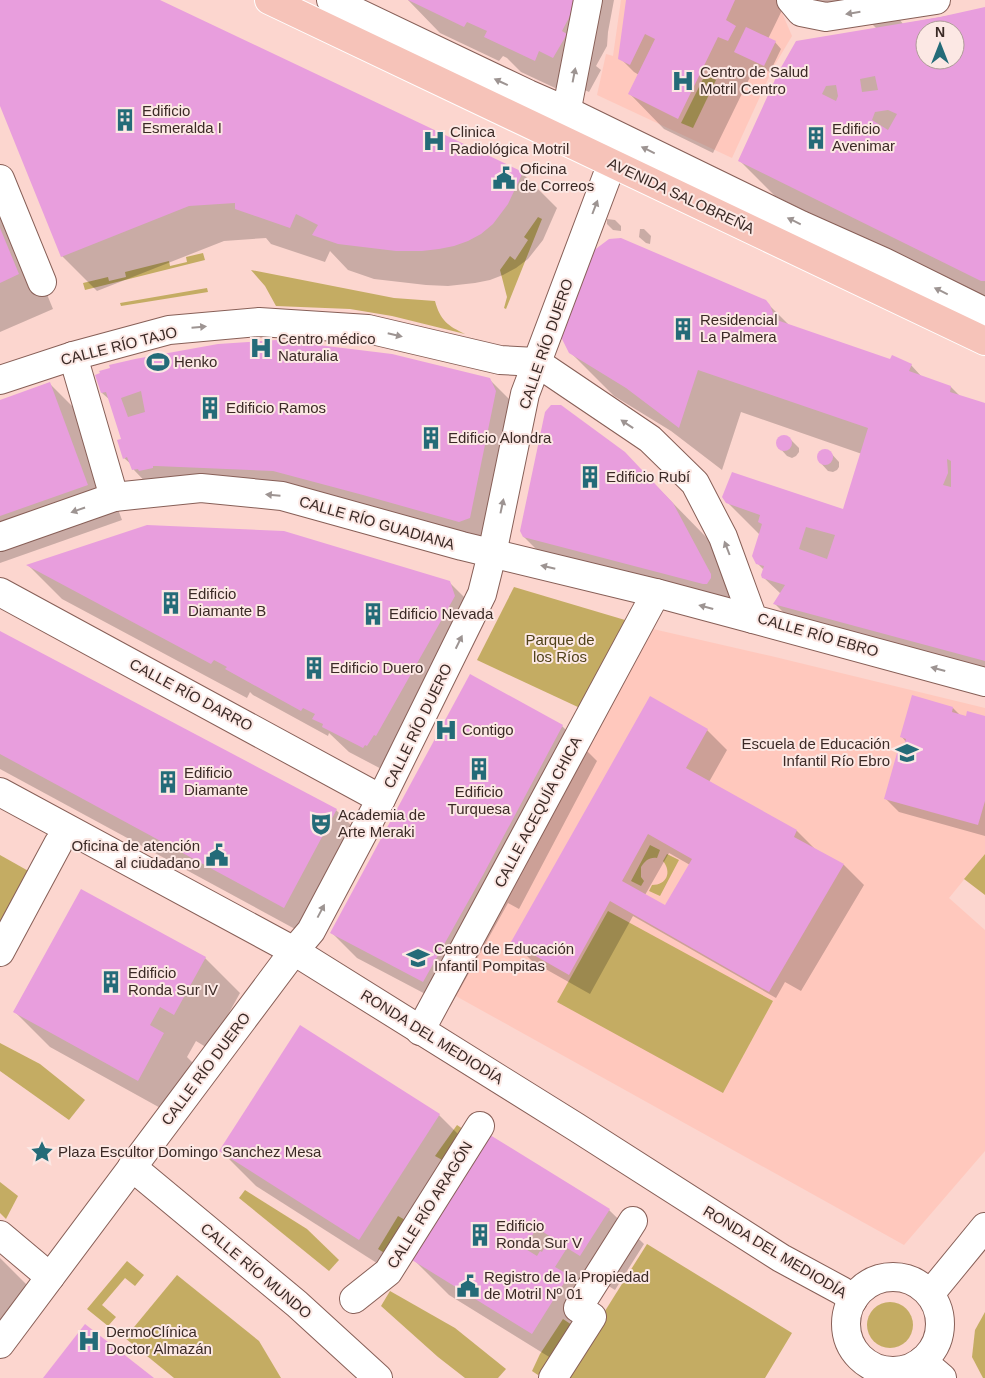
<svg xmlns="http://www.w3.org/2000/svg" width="985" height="1378" viewBox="0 0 985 1378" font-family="Helvetica,sans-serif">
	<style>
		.built { fill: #ffc8bd }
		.green { fill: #c4ac63 }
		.shadow { fill: #0003; fill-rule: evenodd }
		.building { fill: #e89edd; fill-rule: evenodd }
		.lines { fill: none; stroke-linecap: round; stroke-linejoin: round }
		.minor-casing { stroke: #875f57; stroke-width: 30 }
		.major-casing { stroke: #fff; stroke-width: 30 }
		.minor { stroke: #fff; stroke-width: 28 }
		.major { stroke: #f6c3b9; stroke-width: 28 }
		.oneway { fill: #9d9492 }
		.labels { text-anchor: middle; stroke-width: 4; stroke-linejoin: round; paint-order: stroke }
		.poi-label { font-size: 15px; fill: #3b2a26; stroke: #fce8e4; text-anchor: start }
		.street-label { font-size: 15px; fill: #3b2a26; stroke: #fce8e4 }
		.park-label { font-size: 15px; fill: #4f421a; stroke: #fce8e4 }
	</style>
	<rect width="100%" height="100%" fill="#fcd6cf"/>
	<g class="built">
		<path d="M621 0H778L780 8 792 36 773 68 732 158 597 95 606 54 613 56Z"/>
		<path d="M653 629 771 656 985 708V854L949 898 985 930V1151L904 1245 454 995Z"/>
	</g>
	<g class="green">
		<path d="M705 75 716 80 693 128 681 123Z"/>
		<path d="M538 217 542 219 506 309 504 308 507 297 500 270 510 256 515 260 528 240 524 237Z"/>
		<path d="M203 253 205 260 85 290 83 283 108 277 109 281 126 277 125 272 169 261 170 266 187 262 186 257Z"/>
		<path d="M251 270 394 298 435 301C440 320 448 326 465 334L392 316 350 309 276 306 265 286Z"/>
		<path d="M207 288 208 292 121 306 120 303Z"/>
		<path d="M514 587 625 620 580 708 477 660Z"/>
		<path d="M650 845 660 850 657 858C649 857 645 861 641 867V877L644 881 641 886 631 881Z"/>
		<path d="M667 854 679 860 660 896 649 891 652 885C667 885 672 872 663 861Z"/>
		<path d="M985 854V895L964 879Z"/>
		<path d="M0 855 32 873 0 932Z"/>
		<path d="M608 911 773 1001 723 1093 557 1002Z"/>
		<path d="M0 1043 40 1064 85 1100 69 1120 0 1071Z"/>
		<path d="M457 1125 463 1129 444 1161 435 1156Z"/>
		<path d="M0 1182 18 1196 6 1219 0 1213Z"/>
		<path d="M245 1190 307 1229 339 1260 329 1271 239 1198Z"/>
		<path d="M398 1216 407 1221 386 1254 378 1249Z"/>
		<path d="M647 1244 792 1333 765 1378H563Z"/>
		<path d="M127 1261 144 1275 135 1286 125 1278 102 1305 116 1317 108 1326 87 1309Z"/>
		<path d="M177 1275 259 1341 281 1378H174L125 1338Z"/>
		<path d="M390 1291 455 1328 506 1369 498 1378H465L438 1357 381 1306Z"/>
		<circle cx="890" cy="1325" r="23"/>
		<path d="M985 1312V1378H983L972 1357 975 1330Z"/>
		<path d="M563 1319 572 1325 551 1359 538 1375 532 1371 540 1354Z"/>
	</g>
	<g class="shadow">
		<path d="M0 0H157L522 173 557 208 543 240 528 259 516 268 503 275 490 280 475 283 448 286 426 285 374 279 348 270 330 251 325 262 271 244 266 238 224 241 97 291 62 256 0 102Z"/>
		<path d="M408 0H614L608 32 607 46 596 66 601 70 589 92 574 85 570 95 521 72 507 58 503 56 499 61 440 33Z"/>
		<path d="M628 0H787L768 39 775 42 781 49 770 72 766 70 764 76 753 71 713 153 664 129 630 94 639 75 634 72 620 58Z"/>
		<path d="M809 0H932L834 13Z"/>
		<path d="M985 9V300L775 196 740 161 877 29 873 25 872 20 897 16 903 24ZM925 30H955V60H925Z"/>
		<path d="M0 180 53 309 0 332Z"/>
		<path d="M607 219 615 220 621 226V231L613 230 607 224Z"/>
		<path d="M640 229H644L651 236 650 244 646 243 639 237Z"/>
		<path d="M765 301 790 326 889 360 911 365 922 377 951 387 960 396 985 405V692L818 647 775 604 781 594 763 577 764 570 757 563 760 535 727 502 844 511 862 454 741 412 722 470 671 431 614 396 570 352Z"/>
		<path d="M97 376 489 379 525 415 505 553 399 529 178 492 159 496 134 470 132 465 124 458 123 440 110 400 102 393Z"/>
		<path d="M49 383 84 418 122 520 0 563V401Z"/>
		<path d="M784 436 788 437 799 448V452L796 456 792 458 787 456 778 446 777 441 780 437Z"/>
		<path d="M825 450 829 451 839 462V467L837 470 833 472 828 471 818 460V455L821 452Z"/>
		<path d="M624 453 708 539 745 610 559 572 524 537Z"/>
		<path d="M28 565 449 582 475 608 389 773 349 752 329 733 328 736 253 695 250 692 247 698 62 599Z"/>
		<path d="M0 632 336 810 371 845 319 942 0 769Z"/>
		<path d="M953 708 960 715 966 717H985V836L899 812 886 799 902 756 906 742 902 737Z"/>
		<path d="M562 726 597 761 519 909 508 903 450 1007 357 958 331 932Z"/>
		<path d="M707 730 727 750 709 782 797 831 816 850 844 865 864 885 801 991 785 982 776 998 633 916 590 994 533 962 513 942ZM669 853 690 865 666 907 645 895Z"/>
		<path d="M205 958 240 993 209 1049 196 1041 187 1057 199 1069 173 1115 50 1047 15 1012Z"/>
		<path d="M301 1027 439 1115 474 1150 394 1274 256 1186 221 1151Z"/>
		<path d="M490 1136 609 1210 644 1244 615 1290 602 1282 567 1368 449 1295 414 1260Z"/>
		<path d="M0 1258 36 1294 0 1333Z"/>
	</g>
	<g class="building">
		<path d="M0 0H160L523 172 508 204 493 224 481 234 468 241 454 246 439 249 422 251H396L338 244 312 235 318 225 296 214 290 228 235 209V203L189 206 61 257 0 106Z"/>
		<path d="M408 0H573V10L562 31 567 34 553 58 539 51 535 61 484 37 487 31 467 22 464 27Z"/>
		<path d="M626 0H735L726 20 736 26 728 41 718 37 678 119 628 94 655 39 645 34 630 65 618 59Z"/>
		<path d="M985 7V281H981L738 161 779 71 796 41 940 17ZM925 30H955V60H925ZM875 76 878 90 862 92 860 79ZM836 85 838 96 836 101 822 94 826 86ZM888 110 897 114 888 130 872 120 875 112Z"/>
		<path d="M746 27 776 41 764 66 734 52Z"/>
		<path d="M0 228 19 274 0 283Z"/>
		<path d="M621 238 766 300 770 305 773 313 771 318 890 359 892 355 912 364 909 371 951 386 950 392 985 403V661L773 604 785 585 762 578 761 575 764 566 756 564 752 556 762 524 758 522 760 515 726 503 722 497 732 472 843 509 868 428 698 370 679 428 626 388 569 353 562 339 561 333 593 251 609 239ZM947 459 951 461V487L943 485 948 473ZM806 527 835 535 827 559 799 549Z"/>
		<path d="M277 340 392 354 490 378 496 391 470 518 459 522 363 495 273 471 156 466H153V468L139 471 138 469 132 470 127 457 123 459 117 440 121 439 106 392 101 393 95 375 100 373 99 371 110 368 109 365 135 359 218 344ZM141 391 145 412 128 417 121 398Z"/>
		<path d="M50 382 88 485 0 516V400Z"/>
		<path d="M551 405H561L625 452 673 503 711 574V578L707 584H703L523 537 520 531 545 412Z"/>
		<circle cx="784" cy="443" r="8"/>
		<circle cx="825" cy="457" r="8"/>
		<path d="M147 525 284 531 450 581 455 596 376 736 374 735 367 746 365 745 363 748 322 727 323 724 312 719 315 714 303 708 301 711 225 669 227 667 214 660 211 664 26 565Z"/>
		<path d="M0 631 337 809 284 908 0 754Z"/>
		<path d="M470 674 563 725 483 875 423 982 330 933Z"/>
		<path d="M912 695 953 707 952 712 966 716 967 711 985 716V801L978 825 884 799 897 753 901 755 906 739 900 737Z"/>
		<path d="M650 696 708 729 686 768 797 830 794 837 844 864 769 992 610 901 569 975 511 942ZM648 834 692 859 665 905 622 881Z"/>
		<path d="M81 889 206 957 174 1015 160 1007 150 1025 164 1033 138 1081 13 1012Z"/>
		<path d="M300 1025 440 1114 359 1240 219 1151Z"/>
		<path d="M490 1135 610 1209 580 1256 567 1248 555 1267 569 1275 532 1334 412 1260ZM537 1228 551 1237 542 1252 540 1251 537 1256 524 1248Z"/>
		<path d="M85 1324 154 1378H43Z"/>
	</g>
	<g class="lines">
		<defs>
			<g id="minor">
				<path d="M331 0 528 94 567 111 801 225 884 262 985 312"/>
				<path d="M791 0 801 12 826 17 936 0"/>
				<path d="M563 129 588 0"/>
				<path d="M0 179 42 282"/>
				<path d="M73 356 114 497"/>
				<path d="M0 380 73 356 169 330 259 322 368 329 500 360 536 362 650 439 695 483 723 537 753 619 985 682"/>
				<path d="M0 537 114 497 201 488 282 496 462 546 656 593 753 619"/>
				<path d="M0 592 381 799"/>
				<path d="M0 792 294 951 576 1127 781 1258 842 1291 853 1300"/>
				<path d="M0 952 58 844"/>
				<path d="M420 1031 656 593"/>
				<path d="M132 1167 297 1304 378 1378"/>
				<path d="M0 1235 50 1277"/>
				<circle cx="893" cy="1324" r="47"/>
				<path d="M930 1294 985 1227"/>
				<path d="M354 1299 388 1272 480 1126"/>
				<path d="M0 1344 294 951 311 931 381 799 482 594 492 554 525 394 612 163"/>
				<path d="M922 1361 942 1378"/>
				<path d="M553 1378 592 1317 578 1308 633 1221"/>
			</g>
			<path id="major" d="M269 0 985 341"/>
		</defs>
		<use href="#minor" class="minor-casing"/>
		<use href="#major" class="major-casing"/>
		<use href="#minor" class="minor"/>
		<use href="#major" class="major"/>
	</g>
	<defs><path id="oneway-solid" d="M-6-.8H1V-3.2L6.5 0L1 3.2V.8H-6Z" transform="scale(1.25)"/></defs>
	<g class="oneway">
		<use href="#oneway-solid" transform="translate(853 13) rotate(171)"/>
		<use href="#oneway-solid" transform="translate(574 75) rotate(-79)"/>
		<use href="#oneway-solid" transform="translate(501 82) rotate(-155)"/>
		<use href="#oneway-solid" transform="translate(648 150) rotate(-154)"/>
		<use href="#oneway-solid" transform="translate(595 207) rotate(-69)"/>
		<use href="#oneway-solid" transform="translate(794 221) rotate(-154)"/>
		<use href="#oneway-solid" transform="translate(941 291) rotate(-154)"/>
		<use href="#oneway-solid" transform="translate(199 327) rotate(-5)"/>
		<use href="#oneway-solid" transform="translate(395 335) rotate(13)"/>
		<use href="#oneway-solid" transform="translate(627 424) rotate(-146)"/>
		<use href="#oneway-solid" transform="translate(273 495) rotate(-175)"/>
		<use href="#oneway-solid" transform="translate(502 506) rotate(-78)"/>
		<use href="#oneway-solid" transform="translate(78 510) rotate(161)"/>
		<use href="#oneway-solid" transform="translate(727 548) rotate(-111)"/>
		<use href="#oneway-solid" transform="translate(548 567) rotate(-167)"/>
		<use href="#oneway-solid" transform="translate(706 607) rotate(-165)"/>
		<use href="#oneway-solid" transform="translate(459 642) rotate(-64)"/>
		<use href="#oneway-solid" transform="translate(938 669) rotate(-165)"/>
		<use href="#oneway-solid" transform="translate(321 911) rotate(-62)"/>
	</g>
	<defs>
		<symbol id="hospital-bare" viewBox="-9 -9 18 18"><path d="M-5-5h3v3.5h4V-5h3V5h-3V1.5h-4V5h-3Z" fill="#246b78" stroke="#fce8e4" stroke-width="2.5" paint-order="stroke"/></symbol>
		<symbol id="building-bare" viewBox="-9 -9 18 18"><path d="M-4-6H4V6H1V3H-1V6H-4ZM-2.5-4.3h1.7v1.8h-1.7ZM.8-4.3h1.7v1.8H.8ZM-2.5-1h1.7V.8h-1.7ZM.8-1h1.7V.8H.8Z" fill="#246b78" stroke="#fce8e4" stroke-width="2.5" paint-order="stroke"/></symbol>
		<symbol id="civic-bare" viewBox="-9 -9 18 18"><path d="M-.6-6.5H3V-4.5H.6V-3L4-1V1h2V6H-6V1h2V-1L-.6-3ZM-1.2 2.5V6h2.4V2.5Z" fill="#246b78" stroke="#fce8e4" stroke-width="2.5" paint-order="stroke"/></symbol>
		<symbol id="stadium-bare" viewBox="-9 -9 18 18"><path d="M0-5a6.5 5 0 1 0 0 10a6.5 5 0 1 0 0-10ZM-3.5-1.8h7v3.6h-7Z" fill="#246b78" stroke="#fce8e4" stroke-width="2.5" paint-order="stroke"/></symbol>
		<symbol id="school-bare" viewBox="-9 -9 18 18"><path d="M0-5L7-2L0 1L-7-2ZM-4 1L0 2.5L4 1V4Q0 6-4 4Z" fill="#246b78" stroke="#fce8e4" stroke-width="2.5" paint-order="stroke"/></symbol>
		<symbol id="theatre-bare" viewBox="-9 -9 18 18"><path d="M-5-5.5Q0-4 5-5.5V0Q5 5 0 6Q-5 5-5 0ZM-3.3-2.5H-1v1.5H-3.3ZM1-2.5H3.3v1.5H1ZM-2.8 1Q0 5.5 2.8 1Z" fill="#246b78" stroke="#fce8e4" stroke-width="2.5" paint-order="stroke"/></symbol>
		<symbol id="sight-bare" viewBox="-9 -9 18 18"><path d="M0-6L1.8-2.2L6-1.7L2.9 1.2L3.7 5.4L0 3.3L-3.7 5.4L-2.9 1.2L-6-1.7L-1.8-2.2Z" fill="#246b78" stroke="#fce8e4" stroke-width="2.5" paint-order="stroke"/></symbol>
	</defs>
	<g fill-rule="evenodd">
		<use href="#hospital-bare" x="667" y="65" width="32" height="32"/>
		<use href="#building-bare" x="109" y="104" width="32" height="32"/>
		<use href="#building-bare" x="800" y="122" width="32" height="32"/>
		<use href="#hospital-bare" x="418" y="125" width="32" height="32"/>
		<use href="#civic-bare" x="488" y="162" width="32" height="32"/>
		<use href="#building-bare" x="667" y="313" width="32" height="32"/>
		<use href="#hospital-bare" x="245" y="332" width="32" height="32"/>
		<use href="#stadium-bare" x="142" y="346" width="32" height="32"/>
		<use href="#building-bare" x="194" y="392" width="32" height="32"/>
		<use href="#building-bare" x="415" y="422" width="32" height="32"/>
		<use href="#building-bare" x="574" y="461" width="32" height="32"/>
		<use href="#building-bare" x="155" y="587" width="32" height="32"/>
		<use href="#building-bare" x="357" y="598" width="32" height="32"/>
		<use href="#building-bare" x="298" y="652" width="32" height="32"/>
		<use href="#hospital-bare" x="430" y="714" width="32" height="32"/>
		<use href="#school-bare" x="891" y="737" width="32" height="32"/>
		<use href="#building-bare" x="463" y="753" width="32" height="32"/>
		<use href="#building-bare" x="152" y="766" width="32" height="32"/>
		<use href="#theatre-bare" x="305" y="808" width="32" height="32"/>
		<use href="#civic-bare" x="201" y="839" width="32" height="32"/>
		<use href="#school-bare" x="402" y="942" width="32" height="32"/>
		<use href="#building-bare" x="95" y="966" width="32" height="32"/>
		<use href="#sight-bare" x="26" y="1136" width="32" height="32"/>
		<use href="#building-bare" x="464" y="1219" width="32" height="32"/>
		<use href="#civic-bare" x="452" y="1270" width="32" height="32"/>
		<use href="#hospital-bare" x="73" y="1325" width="32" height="32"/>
	</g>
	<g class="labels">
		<g class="poi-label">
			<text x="700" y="77">Centro de Salud<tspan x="700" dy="17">Motril Centro</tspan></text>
			<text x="142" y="116">Edificio<tspan x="142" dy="17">Esmeralda I</tspan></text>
			<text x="832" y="134">Edificio<tspan x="832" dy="17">Avenimar</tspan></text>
			<text x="450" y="137">Clinica<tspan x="450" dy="17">Radiológica Motril</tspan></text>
			<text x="520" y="174">Oficina<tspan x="520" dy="17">de Correos</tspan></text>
			<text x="700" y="325">Residencial<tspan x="700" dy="17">La Palmera</tspan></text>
			<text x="278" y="344">Centro médico<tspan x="278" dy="17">Naturalia</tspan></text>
			<text x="174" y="367">Henko</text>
			<text x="226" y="413">Edificio Ramos</text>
			<text x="448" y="443">Edificio Alondra</text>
			<text x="606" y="482">Edificio Rubí</text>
			<text x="188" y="599">Edificio<tspan x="188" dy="17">Diamante B</tspan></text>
			<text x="389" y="619">Edificio Nevada</text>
			<text x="330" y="673">Edificio Duero</text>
			<text x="462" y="735">Contigo</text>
			<text x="890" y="749" text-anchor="end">Escuela de Educación<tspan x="890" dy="17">Infantil Río Ebro</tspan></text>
			<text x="184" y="778">Edificio<tspan x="184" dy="17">Diamante</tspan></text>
			<text x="479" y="797" text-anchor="middle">Edificio<tspan x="479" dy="17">Turquesa</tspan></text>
			<text x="338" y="820">Academia de<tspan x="338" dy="17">Arte Meraki</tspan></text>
			<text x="200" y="851" text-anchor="end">Oficina de atención<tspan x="200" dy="17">al ciudadano</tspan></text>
			<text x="434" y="954">Centro de Educación<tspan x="434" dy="17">Infantil Pompitas</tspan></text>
			<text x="128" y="978">Edificio<tspan x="128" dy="17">Ronda Sur IV</tspan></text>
			<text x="58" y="1157">Plaza Escultor Domingo Sanchez Mesa</text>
			<text x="496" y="1231">Edificio<tspan x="496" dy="17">Ronda Sur V</tspan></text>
			<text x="484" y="1282">Registro de la Propiedad<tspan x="484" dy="17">de Motril Nº 01</tspan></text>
			<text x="106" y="1337">DermoClínica<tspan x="106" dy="17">Doctor Almazán</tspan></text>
		</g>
		<g class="street-label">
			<text transform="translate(681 196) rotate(25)" y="5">AVENIDA SALOBREÑA</text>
			<text transform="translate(546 344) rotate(-71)" y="5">CALLE RÍO DUERO</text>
			<text transform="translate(119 346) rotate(-14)" y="5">CALLE RÍO TAJO</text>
			<text transform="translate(377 523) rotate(16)" y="5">CALLE RÍO GUADIANA</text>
			<text transform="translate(818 635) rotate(16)" y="5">CALLE RÍO EBRO</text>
			<text transform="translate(191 695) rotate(28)" y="5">CALLE RÍO DARRO</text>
			<text transform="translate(418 726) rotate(-64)" y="5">CALLE RÍO DUERO</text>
			<text transform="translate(538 812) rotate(-62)" y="5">CALLE ACEQUÍA CHICA</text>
			<text transform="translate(432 1037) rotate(32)" y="5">RONDA DEL MEDIODÍA</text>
			<text transform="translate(206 1069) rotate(-53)" y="5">CALLE RÍO DUERO</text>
			<text transform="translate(430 1205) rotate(-58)" y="5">CALLE RÍO ARAGÓN</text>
			<text transform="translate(775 1252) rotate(31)" y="5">RONDA DEL MEDIODÍA</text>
			<text transform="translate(256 1271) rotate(40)" y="5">CALLE RÍO MUNDO</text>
		</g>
		<g class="park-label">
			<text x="560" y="645">Parque de<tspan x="560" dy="17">los Ríos</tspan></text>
		</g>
	</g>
	<g transform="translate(940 45)"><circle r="24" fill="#fce8e4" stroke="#af9c98"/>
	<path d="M0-4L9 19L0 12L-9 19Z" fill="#246b78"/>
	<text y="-8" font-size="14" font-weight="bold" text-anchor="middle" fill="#3b2a26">N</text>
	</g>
</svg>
